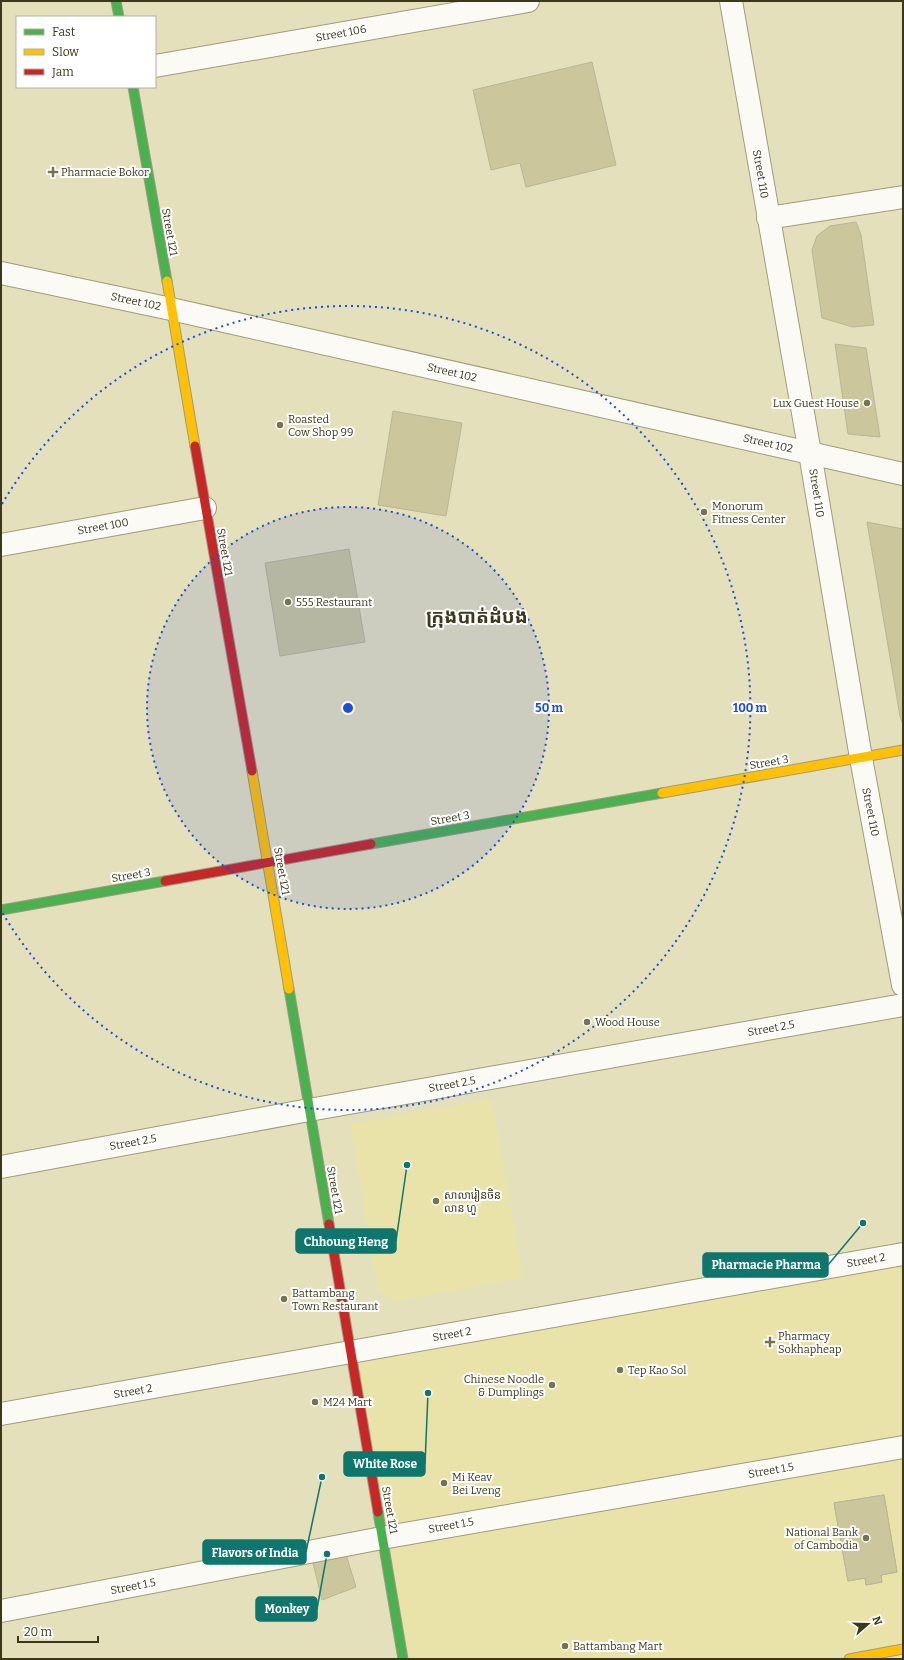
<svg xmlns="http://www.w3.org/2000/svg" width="904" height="1660" viewBox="0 0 904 1660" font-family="Bitter,'Noto Sans Khmer',serif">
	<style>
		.built { fill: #eae3a9 }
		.building { fill: #cbc69c; stroke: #b9b699 }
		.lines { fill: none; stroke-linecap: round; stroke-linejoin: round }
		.street-casing { stroke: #9f9c7f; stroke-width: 24 }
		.fast-casing { stroke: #9f9c7f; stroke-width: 11 }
		.slow-casing { stroke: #9f9c7f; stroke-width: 11 }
		.jam-casing { stroke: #9f9c7f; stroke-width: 11 }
		.street { stroke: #fbfaf5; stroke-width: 22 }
		.fast { stroke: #4caf50; stroke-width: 9 }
		.slow { stroke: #ffc107; stroke-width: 9 }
		.jam { stroke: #c62828; stroke-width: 9 }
		.ring { fill: none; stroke: #1d4ed8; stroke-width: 2; stroke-dasharray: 2 4 }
		.poi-dot { fill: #767354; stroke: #fff; stroke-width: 1.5 }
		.labels { text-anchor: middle; stroke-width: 4; stroke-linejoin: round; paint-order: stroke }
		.street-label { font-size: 11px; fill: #3b381c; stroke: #fff }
		.poi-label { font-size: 11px; fill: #3b381c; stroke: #fff; text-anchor: start }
		.town-label { font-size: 19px; font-weight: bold; fill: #3b381c; stroke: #fff }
		.centre { fill: #1d4ed8; stroke: #fff; stroke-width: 2 }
		.ring-label { font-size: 12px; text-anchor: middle; font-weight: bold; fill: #1d4ed8; stroke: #fff; stroke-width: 4; stroke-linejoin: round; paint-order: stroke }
		.leader { fill: none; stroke: #0f766e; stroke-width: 1.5 }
		.callout-dot { fill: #0f766e; stroke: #fff; stroke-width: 1.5 }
		.callout { fill: #0f766e; stroke: #0f766e; stroke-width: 1.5 }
		.callout-label { font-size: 12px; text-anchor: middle; font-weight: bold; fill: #fff }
	</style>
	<rect width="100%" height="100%" fill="#e4e0bb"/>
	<g class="built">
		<path d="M492 1099 523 1278 397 1301 378 1291 351 1124Z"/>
		<path d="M903 1254V1649L849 1659H403L351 1352Z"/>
	</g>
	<g class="building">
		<path d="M592 62 616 165 526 187 520 163 491 170 473 90Z"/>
		<path d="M856 222 861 235 874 325 853 327 822 318 812 250 817 236 830 226Z"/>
		<path d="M835 344 866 348 880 437 848 434Z"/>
		<path d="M393 411 462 423 446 516 378 505Z"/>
		<path d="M867 522 903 529V725L900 716Z"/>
		<path d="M349 549 365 642 280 656 265 563Z"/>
		<path d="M884 1495 897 1572 881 1575 882 1582 866 1585 865 1578 848 1581 834 1503Z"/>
		<path d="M884 1495 897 1572 881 1575 882 1582 866 1585 865 1578 848 1581 834 1503Z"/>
		<path d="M344 1548 356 1587 322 1600 312 1559Z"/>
	</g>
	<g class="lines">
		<defs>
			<g id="street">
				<path d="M731 1 810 453 861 758 903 985"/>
				<path d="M155 66 528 1"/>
				<path d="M768 218 903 197"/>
				<path d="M1 273 171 309 903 474"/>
				<path d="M1 545 205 508"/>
				<path d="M1 1167 309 1110 903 1005"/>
				<path d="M1 1414 903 1254"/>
				<path d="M1 1611 382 1538 903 1447"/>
			</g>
			<g id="fast">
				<path d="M116 1 119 17"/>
				<path d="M133 87 167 281"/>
				<path d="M371 844 662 793"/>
				<path d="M1 910 165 881"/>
				<path d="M289 989 329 1224"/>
				<path d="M378 1512 403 1659"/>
			</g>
			<g id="slow">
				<path d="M167 281 195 446"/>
				<path d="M252 771 289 989"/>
				<path d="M662 793 903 750"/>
				<path d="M849 1659 903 1649"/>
			</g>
			<g id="jam">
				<path d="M195 446 252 771"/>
				<path d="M165 881 371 844"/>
				<path d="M329 1224 378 1512"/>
			</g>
		</defs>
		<use href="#street" class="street-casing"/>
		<use href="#fast" class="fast-casing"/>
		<use href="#slow" class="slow-casing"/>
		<use href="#jam" class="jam-casing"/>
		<use href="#street" class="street"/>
		<use href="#fast" class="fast"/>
		<use href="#slow" class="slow"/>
		<use href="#jam" class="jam"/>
	</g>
	<circle cx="348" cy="708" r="201" fill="#1d4ed8" fill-opacity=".12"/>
	<g class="ring">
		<circle cx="348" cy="708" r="201"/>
		<path d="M2 504A402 402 0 1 1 2 912"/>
	</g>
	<g class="poi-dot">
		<path d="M51 166h4v4h4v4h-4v4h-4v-4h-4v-4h4z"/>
		<circle cx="867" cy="403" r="4"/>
		<circle cx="280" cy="425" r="4"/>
		<circle cx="704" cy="512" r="4"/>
		<circle cx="288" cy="602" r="4"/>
		<circle cx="587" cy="1022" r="4"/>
		<circle cx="436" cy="1201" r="4"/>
		<circle cx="284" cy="1299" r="4"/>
		<path d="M768 1336h4v4h4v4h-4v4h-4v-4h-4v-4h4z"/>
		<circle cx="620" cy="1370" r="4"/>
		<circle cx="552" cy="1385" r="4"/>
		<circle cx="315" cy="1402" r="4"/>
		<circle cx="444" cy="1483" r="4"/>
		<circle cx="866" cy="1538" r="4"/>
		<circle cx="565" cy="1646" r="4"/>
	</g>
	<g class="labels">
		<g class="street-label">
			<text transform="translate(341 33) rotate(-10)" y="4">Street 106</text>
			<text transform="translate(761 174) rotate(80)" y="4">Street 110</text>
			<text transform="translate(170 232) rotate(80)" y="4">Street 121</text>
			<text transform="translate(136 301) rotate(12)" y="4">Street 102</text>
			<text transform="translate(452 372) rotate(13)" y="4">Street 102</text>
			<text transform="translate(768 443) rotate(13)" y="4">Street 102</text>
			<text transform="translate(817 493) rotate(81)" y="4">Street 110</text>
			<text transform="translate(103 526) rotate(-10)" y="4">Street 100</text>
			<text transform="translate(225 552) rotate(80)" y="4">Street 121</text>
			<text transform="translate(769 762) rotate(-10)" y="4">Street 3</text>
			<text transform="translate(871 812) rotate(79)" y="4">Street 110</text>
			<text transform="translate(450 818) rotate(-10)" y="4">Street 3</text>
			<text transform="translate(282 871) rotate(80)" y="4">Street 121</text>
			<text transform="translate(131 875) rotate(-10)" y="4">Street 3</text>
			<text transform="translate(771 1028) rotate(-10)" y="4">Street 2.5</text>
			<text transform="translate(452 1084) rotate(-10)" y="4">Street 2.5</text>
			<text transform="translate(133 1142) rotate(-10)" y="4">Street 2.5</text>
			<text transform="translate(335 1190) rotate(80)" y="4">Street 121</text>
			<text transform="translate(866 1260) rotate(-10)" y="4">Street 2</text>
			<text transform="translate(452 1334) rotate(-10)" y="4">Street 2</text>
			<text transform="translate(133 1391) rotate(-10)" y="4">Street 2</text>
			<text transform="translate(771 1470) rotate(-10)" y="4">Street 1.5</text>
			<text transform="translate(390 1510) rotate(80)" y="4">Street 121</text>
			<text transform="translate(451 1525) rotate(-10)" y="4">Street 1.5</text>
			<text transform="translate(133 1586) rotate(-11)" y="4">Street 1.5</text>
		</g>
		<g class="poi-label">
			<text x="61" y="176">Pharmacie Bokor</text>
			<text x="859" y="407" text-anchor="end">Lux Guest House</text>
			<text x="288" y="423">Roasted<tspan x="288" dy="13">Cow Shop 99</tspan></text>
			<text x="712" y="510">Monorum<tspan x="712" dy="13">Fitness Center</tspan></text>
			<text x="296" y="606">555 Restaurant</text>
			<text x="595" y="1026">Wood House</text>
			<text x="444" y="1199">សាលារៀនចិន<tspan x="444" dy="13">លាន ហួ</tspan></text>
			<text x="292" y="1297">Battambang<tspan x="292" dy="13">Town Restaurant</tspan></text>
			<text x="778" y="1340">Pharmacy<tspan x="778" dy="13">Sokhapheap</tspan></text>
			<text x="628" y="1374">Tep Kao Sol</text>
			<text x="544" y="1383" text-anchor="end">Chinese Noodle<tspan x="544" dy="13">&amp; Dumplings</tspan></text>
			<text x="323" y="1406">M24 Mart</text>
			<text x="452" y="1481">Mi Keav<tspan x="452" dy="13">Bei Lveng</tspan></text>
			<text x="858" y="1536" text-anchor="end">National Bank<tspan x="858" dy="13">of Cambodia</tspan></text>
			<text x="573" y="1650">Battambang Mart</text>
		</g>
		<g class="town-label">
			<text x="477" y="623">ក្រុងបាត់ដំបង</text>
		</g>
	</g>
	<circle cx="348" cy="708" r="6" class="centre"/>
	<g class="ring-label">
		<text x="549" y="712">50 m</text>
		<text x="750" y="712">100 m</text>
	</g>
	<path class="leader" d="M407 1165L396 1241M863 1223L828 1265M428 1393L425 1464M322 1477L306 1552M327 1554L317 1609"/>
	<g class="callout-dot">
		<circle cx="407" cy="1165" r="4"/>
		<circle cx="863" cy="1223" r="4"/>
		<circle cx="428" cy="1393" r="4"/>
		<circle cx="322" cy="1477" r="4"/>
		<circle cx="327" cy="1554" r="4"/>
	</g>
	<g class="callout">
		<rect x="296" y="1229" width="100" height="24" rx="4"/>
		<rect x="703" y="1253" width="125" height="24" rx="4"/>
		<rect x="344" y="1452" width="81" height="24" rx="4"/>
		<rect x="203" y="1540" width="103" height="24" rx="4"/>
		<rect x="256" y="1597" width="61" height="24" rx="4"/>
	</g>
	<g class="callout-label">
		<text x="346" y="1246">Chhoung Heng</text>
		<text x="766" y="1269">Pharmacie Pharma</text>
		<text x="385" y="1468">White Rose</text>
		<text x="255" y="1557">Flavors of India</text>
		<text x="287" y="1613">Monkey</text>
	</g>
	<rect width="904" height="1660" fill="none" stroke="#3b381c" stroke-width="4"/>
	<rect x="16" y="16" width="140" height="72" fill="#ffffff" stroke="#b1afa4"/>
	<rect x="24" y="29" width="20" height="6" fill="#4caf50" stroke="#b1afa4"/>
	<text x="52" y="36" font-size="12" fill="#3b381c">Fast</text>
	<rect x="24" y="49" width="20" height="6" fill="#ffc107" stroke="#b1afa4"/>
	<text x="52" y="56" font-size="12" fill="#3b381c">Slow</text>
	<rect x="24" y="69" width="20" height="6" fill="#c62828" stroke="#b1afa4"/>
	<text x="52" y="76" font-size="12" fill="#3b381c">Jam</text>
	<g transform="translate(868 1624) rotate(70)" stroke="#ffffff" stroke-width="3" paint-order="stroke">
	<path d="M0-3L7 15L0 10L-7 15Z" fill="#3b381c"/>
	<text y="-6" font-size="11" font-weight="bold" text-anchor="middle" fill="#3b381c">N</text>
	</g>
	<path d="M18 1636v6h80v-6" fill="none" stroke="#3b381c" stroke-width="2"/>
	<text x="24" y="1636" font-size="12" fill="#3b381c" stroke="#ffffff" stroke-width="3" paint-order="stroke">20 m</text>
</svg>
